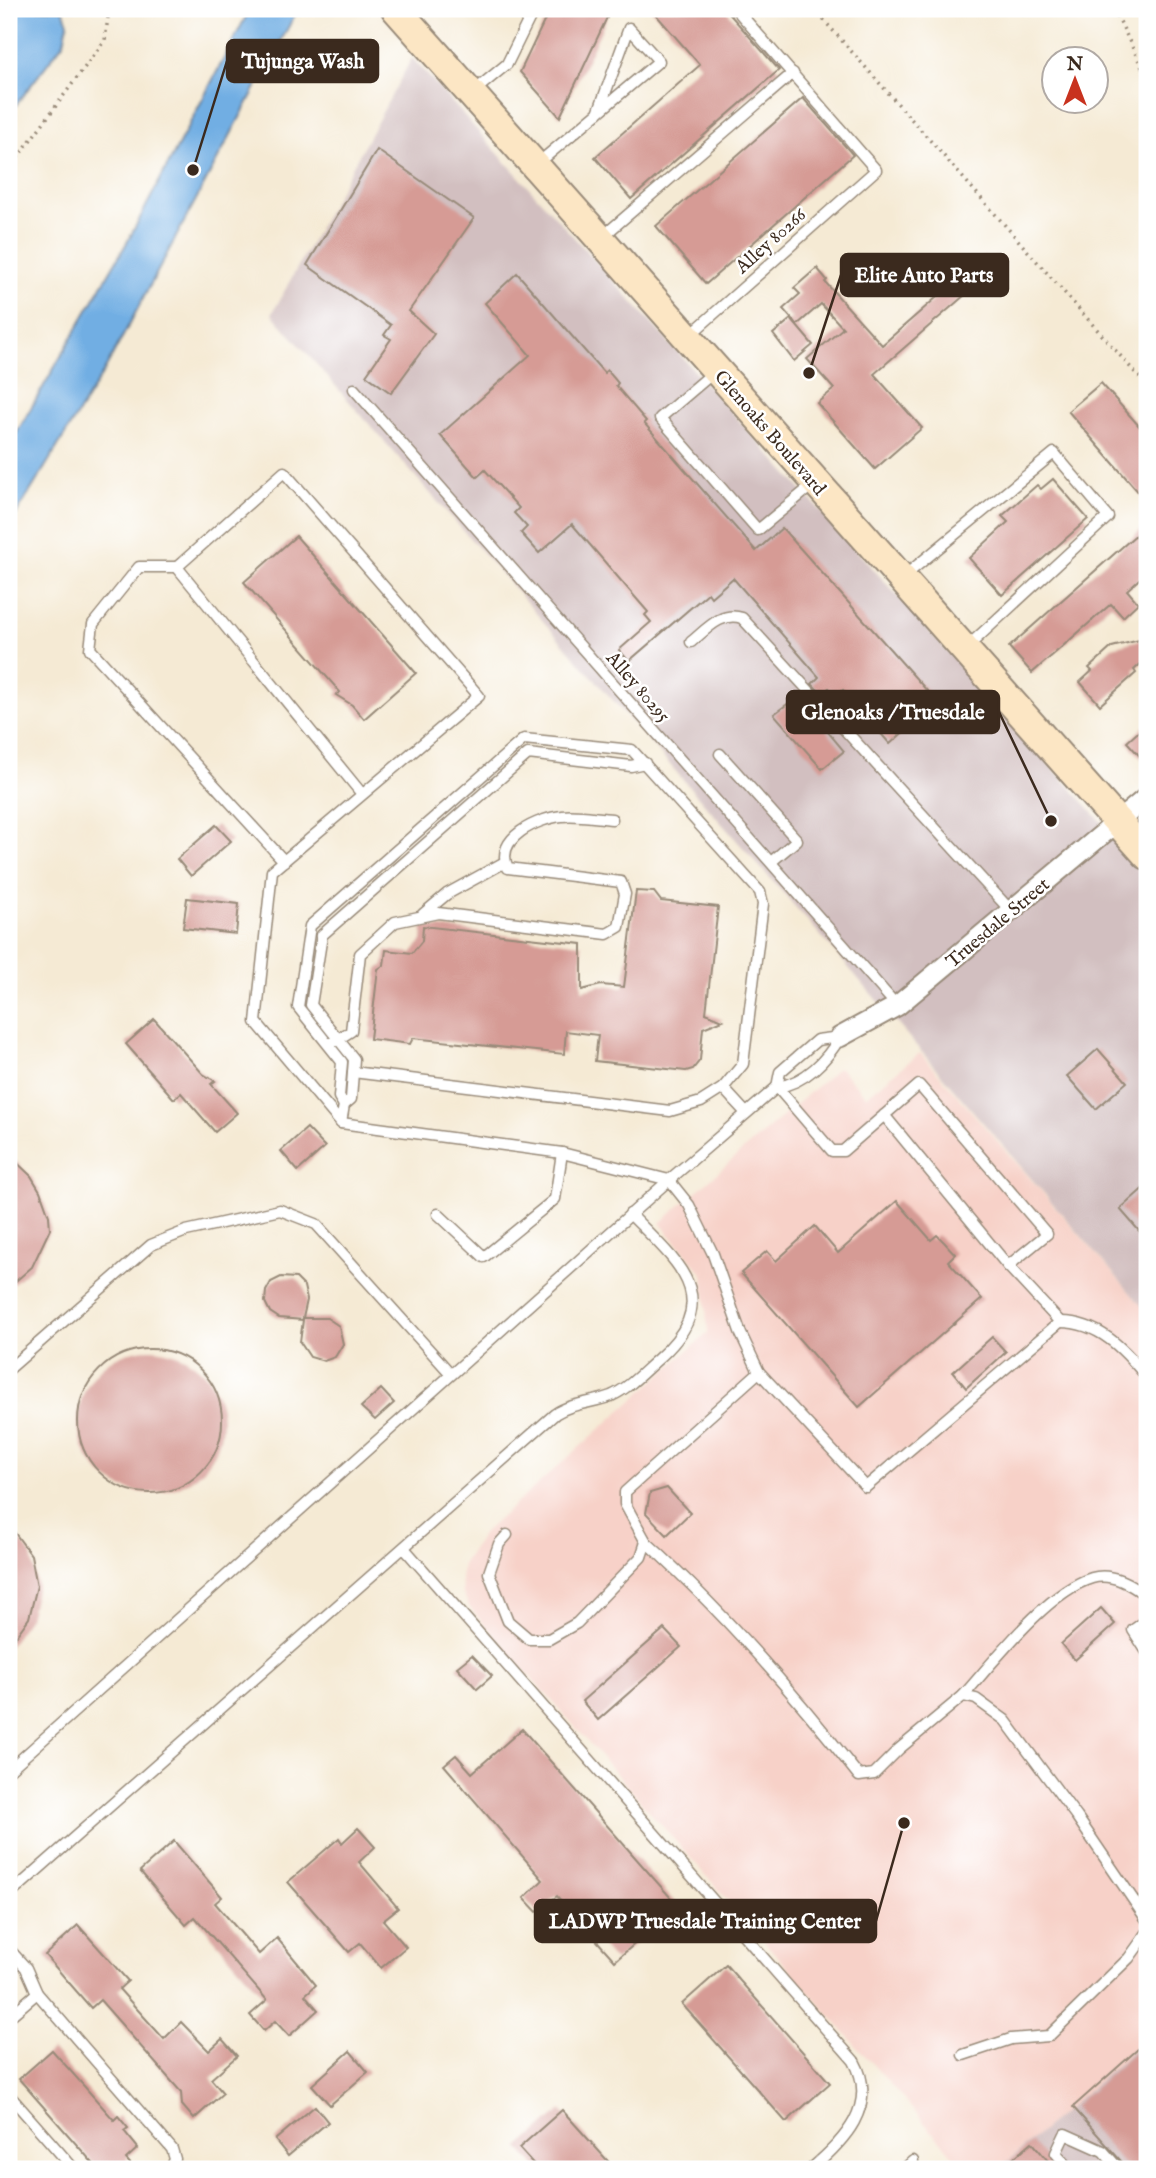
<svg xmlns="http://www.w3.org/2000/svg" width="1156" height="2178" viewBox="0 0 1156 2178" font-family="'IM FELL English',serif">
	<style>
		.built { fill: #f7d1c8 }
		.industrial { fill: #d2bfc0 }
		.water { fill: #71aee3; stroke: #566c80; stroke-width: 2 }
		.building { fill: #d69b95 }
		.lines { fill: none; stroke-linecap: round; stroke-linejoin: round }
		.lane-casing { stroke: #988a79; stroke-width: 13 }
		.street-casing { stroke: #988a79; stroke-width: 23 }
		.secondary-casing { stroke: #988a79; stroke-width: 32 }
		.path { stroke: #988a79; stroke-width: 3.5; stroke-dasharray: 2 5; stroke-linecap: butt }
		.lane { stroke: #fff; stroke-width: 10 }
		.street { stroke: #fff; stroke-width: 19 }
		.secondary { stroke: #fce6c4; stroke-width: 28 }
		.labels { text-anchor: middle; stroke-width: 5; stroke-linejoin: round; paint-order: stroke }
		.street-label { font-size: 19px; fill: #3b2a1e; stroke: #fff }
		.leader { fill: none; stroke: #3b2a1e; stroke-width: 2.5 }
		.callout-dot { fill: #3b2a1e; stroke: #fff; stroke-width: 2.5 }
		.callout { fill: #3b2a1e; stroke: #3b2a1e; stroke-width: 2.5 }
		.callout-label { font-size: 21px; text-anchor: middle; font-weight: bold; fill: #fff }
	</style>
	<rect width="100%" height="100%" fill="#fff"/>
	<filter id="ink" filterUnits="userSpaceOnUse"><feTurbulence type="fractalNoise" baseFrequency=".0143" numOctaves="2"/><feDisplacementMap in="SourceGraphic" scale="14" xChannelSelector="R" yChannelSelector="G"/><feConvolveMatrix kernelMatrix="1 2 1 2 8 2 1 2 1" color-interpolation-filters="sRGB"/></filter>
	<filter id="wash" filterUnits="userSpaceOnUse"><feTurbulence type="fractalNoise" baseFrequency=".00686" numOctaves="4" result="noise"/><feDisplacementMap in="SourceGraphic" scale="28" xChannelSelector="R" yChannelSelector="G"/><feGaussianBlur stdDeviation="1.57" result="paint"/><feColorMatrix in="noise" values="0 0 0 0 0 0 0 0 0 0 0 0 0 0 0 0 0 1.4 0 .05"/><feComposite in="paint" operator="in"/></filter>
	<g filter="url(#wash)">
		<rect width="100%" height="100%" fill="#f5ead4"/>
		<path class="built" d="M920 1053 1147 1312V2038L999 2169H965L470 1608 463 1594 461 1581 463 1563 483 1533 708 1333 703 1274 660 1223 839 1067 866 1096Z"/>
		<g class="industrial">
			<path d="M412 58 1106 827 1147 877V1312L829 945 272 314Z"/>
			<path d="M1147 2038V2169H999Z"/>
		</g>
		<g class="water">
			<path d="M9 9H63L68 23 64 42 9 114Z"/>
			<path d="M250 9H298L107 366 9 526V446L129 239Z"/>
		</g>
		<g id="blocks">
			<g class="building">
				<path d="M550 9H611L560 117 520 72Z"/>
				<path d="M651 9H725L779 70 631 199 595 157 700 65Z"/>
				<path d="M803 98 853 155 706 284 656 226Z"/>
				<path d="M377 150 474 218 409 311 434 334 391 393 366 375 391 339 384 335 391 325 307 265Z"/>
				<path d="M984 256 996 268 874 374 922 428 875 469 817 403 834 389 807 359 843 328 821 304 797 325 783 309 800 294 794 288 817 268 827 280 825 282 882 345Z"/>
				<path d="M517 273 604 373 607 370 618 383 616 386 646 421 644 423 756 551 782 528 937 702 890 744 843 690 836 696 829 688 822 694 812 684 819 677 733 578 711 597 708 593 629 661 619 650 651 622 645 615 648 612 572 524 539 553 521 533 527 527 514 513 519 508 485 470 477 477 440 435 530 355 485 303Z"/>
				<path d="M791 319 813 345 794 361 773 334Z"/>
				<path d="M1101 383 1147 435V502L1068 411Z"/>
				<path d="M1053 479 1088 519 1002 595 969 558 1008 522 1002 516 1037 485 1041 489Z"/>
				<path d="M1147 525V572L1127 590 1138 603 1123 617 1111 604 1032 673 1009 647Z"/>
				<path d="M296 536 416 673 364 719 352 705 336 695 340 692 244 582Z"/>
				<path d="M1147 638V658L1134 670 1136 673 1100 705 1080 682 1092 671 1089 668 1112 647Z"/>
				<path d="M801 694 811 704 807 707 844 751 822 769 774 714Z"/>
				<path d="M1147 724V764L1127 742Z"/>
				<path d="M216 825 231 841 191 876 177 859Z"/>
				<path d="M636 891 654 892 661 901 718 907 706 1013 723 1020 703 1028 700 1060 693 1069 686 1071 595 1061 598 1035 566 1031 564 1054 413 1038 410 1044 370 1039 378 969 384 965 386 950 412 953 422 941 423 926 582 944V990L601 985 624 987Z"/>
				<path d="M187 898 239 904 236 934 183 928Z"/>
				<path d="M154 1019 203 1074 215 1081 211 1084 237 1113 215 1132 181 1093 174 1099 126 1044Z"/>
				<path d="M1098 1049 1127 1082 1096 1109 1067 1076Z"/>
				<path d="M307 1128 325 1147 298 1171 281 1151Z"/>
				<path d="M9 1155 31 1176 40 1191 49 1216 50 1229 32 1267 9 1287Z"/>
				<path d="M1147 1185V1240L1120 1209Z"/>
				<path d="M897 1201 931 1240 937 1235 944 1242 955 1254 948 1261 982 1299 859 1407 741 1273 767 1251 776 1261 815 1226 838 1253Z"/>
				<path d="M281 1277 296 1278 304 1286 307 1300 303 1318H327L339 1326 343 1344 335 1357 324 1361 310 1357 300 1342 303 1320 279 1318 270 1312 265 1302 266 1291 271 1282Z"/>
				<path d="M992 1337 1006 1352 966 1388 953 1372Z"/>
				<circle cx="150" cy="1421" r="72"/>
				<path d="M381 1389 394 1403 375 1420 361 1407Z"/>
				<path d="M667 1488 690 1513 667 1535 646 1513 650 1493Z"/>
				<path d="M9 1525 31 1555 37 1586 29 1618 9 1646Z"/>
				<path d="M1101 1608 1115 1624 1075 1660 1061 1644Z"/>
				<path d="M664 1629 681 1647 598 1720 582 1701Z"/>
				<path d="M472 1655 492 1676 477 1689 457 1667Z"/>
				<path d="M522 1729 678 1906 615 1961 557 1896 537 1912 524 1898 543 1880 444 1765 456 1755 472 1773Z"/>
				<path d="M358 1828 375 1847 359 1862 398 1908 383 1920 406 1947 381 1968 360 1943 349 1952 288 1882 339 1838 342 1843Z"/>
				<path d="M174 1841 222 1897 215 1903 259 1954 277 1938 316 1985 305 1995 318 2010 289 2036 275 2021 264 2031 250 2015 267 2000 195 1917 186 1925 140 1871Z"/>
				<path d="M78 1925 128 1981 119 1989 164 2039 181 2022 209 2051 222 2039 237 2056 211 2079 223 2093 194 2119 182 2105 181 2092 100 2000 91 2008 45 1955Z"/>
				<path d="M726 1965 830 2083 786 2122 682 2004Z"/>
				<path d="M1147 2041V2169H1128L1073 2107Z"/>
				<path d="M52 2050 114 2120 118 2116 128 2128 124 2131 138 2148 126 2159 135 2169H98L19 2079Z"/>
				<path d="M350 2051 368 2072 330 2105 312 2085Z"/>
				<path d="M315 2106 328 2122 288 2156 275 2140Z"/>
				<path d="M562 2110 615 2169H538L519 2148Z"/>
				<path d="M1032 2142 1055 2169H1001Z"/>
			</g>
		</g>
	</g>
	<g filter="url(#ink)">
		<use href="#blocks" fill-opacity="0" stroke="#988a79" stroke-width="2"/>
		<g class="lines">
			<defs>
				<g id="lane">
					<path d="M472 93 507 64 534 9"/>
					<path d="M536 165 659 61 629 28 598 113"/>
					<path d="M601 238 793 73"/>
					<path d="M690 335 876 170 736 9"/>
					<path d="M714 372 660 418 758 530 815 483"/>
					<path d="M354 389 897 1006"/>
					<path d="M177 567H139L93 624 90 649 284 861"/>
					<path d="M902 578 1054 453 1108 517 965 649"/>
					<path d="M691 642C707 629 721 611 742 618L1011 911"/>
					<path d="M720 754 797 840 771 862"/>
					<path d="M645 763 631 766 528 754 322 935 311 1005 354 1059 351 1099 344 1105 341 1123 562 1153 669 1180 689 1205 713 1254 741 1334 759 1372 866 1487 1060 1322 1008 1266"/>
					<path d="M423 914 447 894 505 862"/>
					<path d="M332 1043 351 1031 360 954 395 922 438 913 607 934 619 927 625 894 621 882 508 868C493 838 539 818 562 816 578 814 596 818 612 819"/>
					<path d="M353 1072 670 1111 701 1102 723 1088"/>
					<path d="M777 1087 832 1151H843L919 1085 1047 1234 1008 1266 884 1115"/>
					<path d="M777 1087 780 1072 817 1040 840 1037"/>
					<path d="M344 1105 339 1097 342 1062 298 1007 310 926 524 739 632 750 760 892 763 904 743 1064 723 1088 746 1113"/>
					<path d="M341 1123 256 1022 272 871 479 696 284 472 177 567 362 794"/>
					<path d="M438 1214 484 1257 555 1199 562 1153"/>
					<path d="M1060 1322C1099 1322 1123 1348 1147 1377"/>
					<path d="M9 1369 151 1245 186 1231 280 1210 316 1224 451 1374"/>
					<path d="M507 1535 499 1544 489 1573 508 1621 529 1639H549L577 1623 641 1557 646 1542 625 1504V1492L759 1372"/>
					<path d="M646 1542C725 1613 794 1693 859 1776L874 1774 899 1749 963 1696 976 1699 1005 1720 1077 1817 1147 1920"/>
					<path d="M404 1548 854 2061C879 2106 843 2142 811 2169"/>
					<path d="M1147 1620 1133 1630 1147 1652"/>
					<path d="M963 1696C994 1661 1048 1591 1092 1578 1112 1572 1132 1585 1147 1596"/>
					<path d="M9 1770 669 1180 777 1087C805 1083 827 1060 840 1037"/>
					<path d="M9 1895 555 1414C571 1403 593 1403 611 1396 629 1388 643 1372 658 1359 726 1299 678 1263 630 1214"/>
					<path d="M9 1949 26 1968 37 1993 172 2149 175 2159 171 2169"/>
					<path d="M9 2017 37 1993"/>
					<path d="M963 2055 1011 2039 1049 2036 1129 1958 1147 1933"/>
					<path d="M9 2095 74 2169"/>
					<path d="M904 2169 913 2161"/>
					<path d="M1070 2169 1056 2153 1065 2134 1103 2151 1119 2169"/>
				</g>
				<path id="street" d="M840 1037 897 1006 1147 797"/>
				<path id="secondary" d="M396 9 1147 855"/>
			</defs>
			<use href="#lane" class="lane-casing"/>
			<use href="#street" class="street-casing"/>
			<use href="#secondary" class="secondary-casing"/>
			<g class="path">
				<path d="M814 9 1147 386"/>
				<path d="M1114 9 1147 78"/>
				<path d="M9 169 105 40 109 9"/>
			</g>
			<use href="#lane" class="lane"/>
			<use href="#street" class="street"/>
			<use href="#secondary" class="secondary"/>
		</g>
	</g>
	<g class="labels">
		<g class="street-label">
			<text transform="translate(770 240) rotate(-42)" y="7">Alley 80266</text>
			<text transform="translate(771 432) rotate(49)" y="7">Glenoaks Boulevard</text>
			<text transform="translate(639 686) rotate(49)" y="7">Alley 80295</text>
			<text transform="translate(997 922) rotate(-40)" y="7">Truesdale Street</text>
		</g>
	</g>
	<path class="leader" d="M193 170L227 61M809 373L841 275M1051 821L999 712M904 1823L876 1921"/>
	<g class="callout-dot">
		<circle cx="193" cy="170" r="7"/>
		<circle cx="809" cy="373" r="7"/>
		<circle cx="1051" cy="821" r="7"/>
		<circle cx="904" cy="1823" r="7"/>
	</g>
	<g class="callout">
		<rect x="227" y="40" width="151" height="42" rx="7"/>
		<rect x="841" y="254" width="167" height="42" rx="7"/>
		<rect x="787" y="691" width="212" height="42" rx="7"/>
		<rect x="535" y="1900" width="341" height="42" rx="7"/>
	</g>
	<g class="callout-label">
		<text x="303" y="68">Tujunga Wash</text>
		<text x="924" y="282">Elite Auto Parts</text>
		<text x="893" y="719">Glenoaks / Truesdale</text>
		<text x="705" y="1928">LADWP Truesdale Training Center</text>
	</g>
	<rect width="1156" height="2178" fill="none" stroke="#fff" stroke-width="35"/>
	<g transform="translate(1075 80)"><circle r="33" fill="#ffffff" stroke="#b1aaa5" stroke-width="2"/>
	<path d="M0-5L12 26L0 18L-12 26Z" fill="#c8321e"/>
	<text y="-10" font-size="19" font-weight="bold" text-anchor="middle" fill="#3b2a1e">N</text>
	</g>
</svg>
